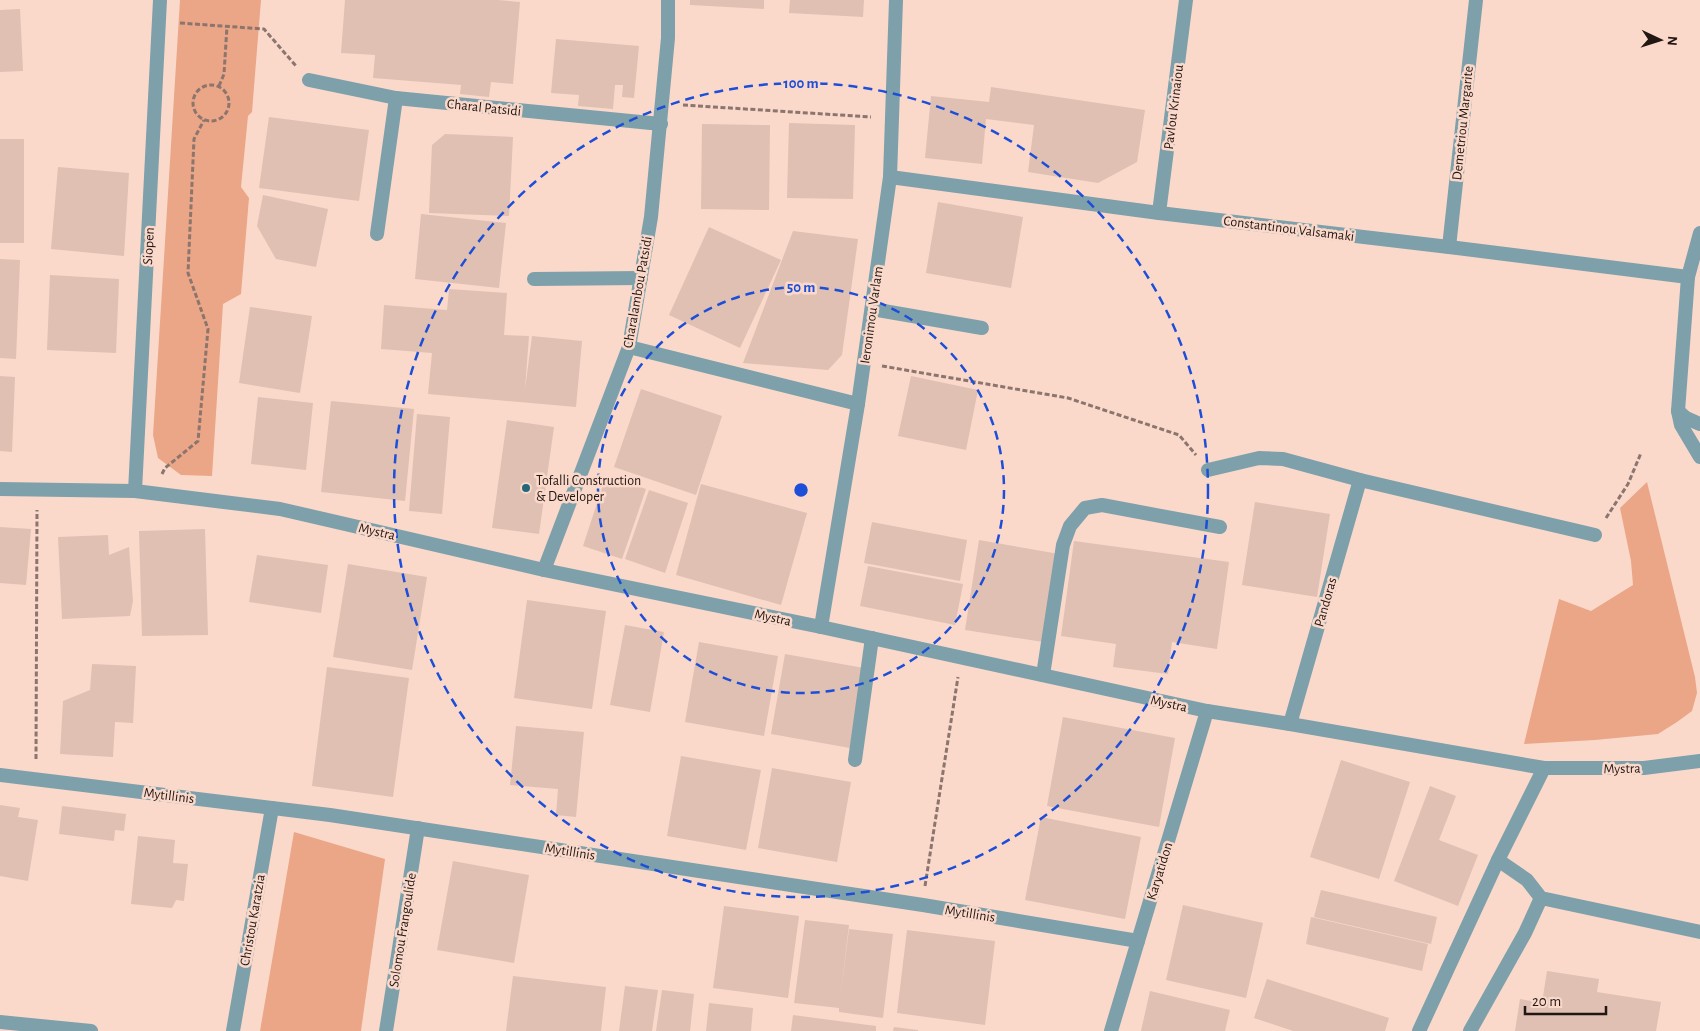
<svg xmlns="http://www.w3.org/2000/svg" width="1700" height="1031" viewBox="0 0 1700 1031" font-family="'Alegreya Sans',sans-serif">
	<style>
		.green { fill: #eba687 }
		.building { fill: #dfc0b2 }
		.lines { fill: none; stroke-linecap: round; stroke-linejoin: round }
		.path { stroke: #8c756d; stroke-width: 3; stroke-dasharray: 5 2.5; stroke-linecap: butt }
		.service { stroke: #7da0ab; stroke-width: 14 }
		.minor { stroke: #7da0ab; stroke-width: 14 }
		.ring { fill: none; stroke: #1d4ed8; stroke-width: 2.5; stroke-dasharray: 9 6 }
		.poi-dot { fill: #236779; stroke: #fad9cb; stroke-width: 2 }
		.labels { text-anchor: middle; stroke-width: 5; stroke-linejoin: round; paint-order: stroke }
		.street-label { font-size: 14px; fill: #231713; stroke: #fad9cb }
		.poi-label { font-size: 14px; fill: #231713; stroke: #fad9cb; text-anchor: start }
		.centre { fill: #1d4ed8; stroke: #fad9cb; stroke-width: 2.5 }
		.ring-label { font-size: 15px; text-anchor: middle; font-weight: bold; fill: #1d4ed8; stroke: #fad9cb; stroke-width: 5; stroke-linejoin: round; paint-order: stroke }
	</style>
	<rect width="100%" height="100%" fill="#fad9cb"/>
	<g class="green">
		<path d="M180 0H261L252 112 248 116 241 187 249 198 241 294 223 304 212 476 181 475 158 458 153 435Z"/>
		<path d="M1647 482 1695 677 1697 693 1692 711 1677 722 1658 734 1595 740 1524 744 1559 599 1591 611 1633 585 1631 561 1620 508Z"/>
		<path d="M294 832 385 859 361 1031H260Z"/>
	</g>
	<g class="building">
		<path d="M345 0H498L520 2 513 84 491 82 489 97 460 94 461 85 373 78 375 55 341 53Z"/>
		<path d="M690 0H764V9L690 5Z"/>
		<path d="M790 0H864L863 17 789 13Z"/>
		<path d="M20 9 23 71 0 72V10Z"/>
		<path d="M556 39 639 46 634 98 622 97 623 85H615L613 109 578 106 579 95 551 93Z"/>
		<path d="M991 87 1145 110 1137 162 1098 183 1028 172 1034 125 986 119 982 164 925 158 931 96 989 102Z"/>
		<path d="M269 117 369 130 359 201 259 188Z"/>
		<path d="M789 123 855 125 853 199 787 198Z"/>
		<path d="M702 124 770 125 769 210 701 209Z"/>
		<path d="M445 134 513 137 509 216 429 213 432 145Z"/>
		<rect x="0" y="139" width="24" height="104"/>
		<path d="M58 167 129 173 124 256 51 249Z"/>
		<path d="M263 195 328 209 316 267 276 259 257 226Z"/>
		<path d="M938 202 1023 217 1011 288 926 273Z"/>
		<path d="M421 214 506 223 499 288 415 279Z"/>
		<path d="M709 227 781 260 740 348 669 315Z"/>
		<path d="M793 231 858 239 842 355 828 370 743 363Z"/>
		<path d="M0 259 20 260 16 359 0 358Z"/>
		<path d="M50 275 119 279 116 353 47 350Z"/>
		<path d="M449 289 507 293 504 335 529 336 525 389 532 336 582 341 576 407 428 394 432 353 381 349 384 305 447 310Z"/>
		<path d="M250 307 312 316 300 393 239 383Z"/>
		<path d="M0 376 15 377 12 452 0 451Z"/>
		<path d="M911 376 978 390 966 450 898 436Z"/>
		<path d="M641 389 722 416 696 495 614 467Z"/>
		<path d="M258 397 313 403 306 470 251 464Z"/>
		<path d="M331 401 414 409 405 501 321 492Z"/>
		<path d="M417 414 450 417 442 514 409 511Z"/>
		<path d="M507 420 554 427 539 534 492 528Z"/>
		<path d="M606 476 646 489 622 559 583 546Z"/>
		<path d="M701 484 807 513 781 605 676 575Z"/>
		<path d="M649 490 688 503 665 573 625 559Z"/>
		<path d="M1255 502 1330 514 1317 597 1242 585Z"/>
		<path d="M872 522 967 540 960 581 864 563Z"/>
		<path d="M0 527 31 529 26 585 0 583Z"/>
		<path d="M205 529 208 635 142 636 139 531Z"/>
		<path d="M108 535 109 555 129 547 133 601 130 616 62 619 58 537Z"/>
		<path d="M979 540 1059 554 1043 642 965 630Z"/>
		<path d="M1074 541 1229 562 1217 649 1172 642 1168 674 1113 667 1116 644 1061 636Z"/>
		<path d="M257 555 328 565 321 613 249 602Z"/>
		<path d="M348 564 427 577 412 670 333 657Z"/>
		<path d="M868 566 963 584 955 625 860 606Z"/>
		<path d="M527 600 606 611 592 709 514 698Z"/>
		<path d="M625 625 664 632 650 712 610 705Z"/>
		<path d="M699 642 778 656 764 736 685 722Z"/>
		<path d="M785 654 864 668 850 748 771 734Z"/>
		<path d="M92 664 136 666 133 723 115 722 113 757 60 754 63 701 90 690Z"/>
		<path d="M327 667 409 678 393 797 312 786Z"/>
		<path d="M1063 717 1175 738 1159 827 1047 806Z"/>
		<path d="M516 726 584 732 576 817 556 815 558 789 510 785Z"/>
		<path d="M681 756 761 770 746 850 667 836Z"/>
		<path d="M1341 760 1410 782 1379 879 1310 857Z"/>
		<path d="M772 768 851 782 837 862 758 848Z"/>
		<path d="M1430 786 1456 796 1439 840 1478 855 1458 906 1394 881Z"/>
		<path d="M0 805 20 808 18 817 38 820 28 881 0 876Z"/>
		<path d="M62 806 126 814 124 831 115 830 114 841 59 834Z"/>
		<path d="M1041 817 1141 837 1125 919 1025 900Z"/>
		<path d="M138 836 175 840 173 863 188 864 184 901 176 900 172 908 131 904Z"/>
		<path d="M453 861 529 875 514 963 437 950Z"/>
		<path d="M1321 890 1437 917 1431 944 1314 917Z"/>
		<path d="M1183 905 1263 923 1246 998 1166 980Z"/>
		<path d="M724 906 799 916 788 998 713 988Z"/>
		<path d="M1311 917 1428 944 1422 971 1306 944Z"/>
		<path d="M805 920 849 925 840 999 849 929 893 934 883 1018 839 1012V1008L794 1003Z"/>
		<path d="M907 930 995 941 985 1025 897 1013Z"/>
		<path d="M1547 971 1599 979 1597 992 1661 1002 1656 1031H1515L1520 999 1542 1003Z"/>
		<path d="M513 976 606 987 601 1031H506Z"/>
		<path d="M1267 979 1389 1018 1385 1031H1293L1254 1018Z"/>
		<path d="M625 986 658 990 652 1031H619Z"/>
		<path d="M662 990 694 994 690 1031H656Z"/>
		<path d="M1150 991 1230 1010 1225 1031H1141Z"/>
		<path d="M709 1003 753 1008 751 1031H706Z"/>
		<path d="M793 1015 876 1026V1031H791Z"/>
		<path d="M894 1027 918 1030V1031H893Z"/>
	</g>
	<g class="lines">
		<g class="path">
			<path d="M180 23 264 29 296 66"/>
			<circle cx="211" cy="103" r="18"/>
			<path d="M219 86 224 74 227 26"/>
			<path d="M683 105 871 117"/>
			<path d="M882 366 1068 398 1179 435 1196 455"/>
			<path d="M162 474 165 468 198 441 208 329 188 273 194 139 204 120"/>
			<path d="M1606 518 1628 484 1641 453"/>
			<path d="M36 759 37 510"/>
			<path d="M925 886 958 677"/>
		</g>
		<g class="service">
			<path d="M534 279 641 278"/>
			<path d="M872 309 982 328"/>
			<path d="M1498 860 1527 880 1541 898 1700 932"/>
			<path d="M1470 1031 1525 933 1541 898"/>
		</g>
		<g class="minor">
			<path d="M309 80 396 98 661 124"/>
			<path d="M890 177 1159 213 1449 247 1688 277"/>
			<path d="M1159 213 1186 0"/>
			<path d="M1700 233 1688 277 1678 411 1681 425 1700 457"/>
			<path d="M377 234 396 98"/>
			<path d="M1449 247 1476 0"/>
			<path d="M629 347 858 404"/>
			<path d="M1678 411 1686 418 1700 424"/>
			<path d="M1208 470 1259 458 1283 459 1360 480 1595 535"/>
			<path d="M0 489 135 491 280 509 544 570 821 627 1207 711 1290 724 1544 768H1644L1700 761"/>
			<path d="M135 491 160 0"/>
			<path d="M544 570 629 347 651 217 668 38V0"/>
			<path d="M821 627 858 404 890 177 896 0"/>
			<path d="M1043 675 1063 545 1070 526 1085 508 1102 505 1220 527"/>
			<path d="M1290 724 1360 480"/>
			<path d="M855 760 872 638"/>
			<path d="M0 775 330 815 923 905 1138 941"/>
			<path d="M0 1022 91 1031"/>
			<path d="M233 1031 272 808"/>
			<path d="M386 1031 418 828"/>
			<path d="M1111 1031 1207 711"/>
			<path d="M1419 1031 1498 860 1544 768"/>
		</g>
	</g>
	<g class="ring">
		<circle cx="801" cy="490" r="203"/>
		<circle cx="801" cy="490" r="407"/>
	</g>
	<circle class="poi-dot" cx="526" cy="488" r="5"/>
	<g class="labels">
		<g class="street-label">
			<text transform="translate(484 107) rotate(6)" y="5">Charal Patsidi</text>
			<text transform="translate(1173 107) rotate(-83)" y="5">Pavlou Krinaiou</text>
			<text transform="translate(1462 123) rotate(-84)" y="5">Demetriou Margarite</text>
			<text transform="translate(1289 228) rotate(7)" y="5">Constantinou Valsamaki</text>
			<text transform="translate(148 246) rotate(-87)" y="5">Siopen</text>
			<text transform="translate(637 292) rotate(-80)" y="5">Charalambou Patsidi</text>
			<text transform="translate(871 315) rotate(-82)" y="5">Ieronimou Varlam</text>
			<text transform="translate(377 531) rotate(13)" y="5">Mystra</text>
			<text transform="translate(1325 602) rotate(-74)" y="5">Pandoras</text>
			<text transform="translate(773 617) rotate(12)" y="5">Mystra</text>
			<text transform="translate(1169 703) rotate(12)" y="5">Mystra</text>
			<text transform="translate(1622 768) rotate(-1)" y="5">Mystra</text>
			<text transform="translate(169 795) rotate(7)" y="5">Mytillinis</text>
			<text transform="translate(570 851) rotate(9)" y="5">Mytillinis</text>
			<text transform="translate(1159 871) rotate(-73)" y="5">Karyatidon</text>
			<text transform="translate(970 913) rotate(9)" y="5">Mytillinis</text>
			<text transform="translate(252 920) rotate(-80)" y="5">Christou Karatzia</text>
			<text transform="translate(402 930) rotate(-81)" y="5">Solomou Frangoulide</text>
		</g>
		<g class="poi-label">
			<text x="536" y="485">Tofalli Construction<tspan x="536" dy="16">&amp; Developer</tspan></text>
		</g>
	</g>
	<circle cx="801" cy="490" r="8" class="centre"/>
	<g class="ring-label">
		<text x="801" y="88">100 m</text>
		<text x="801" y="292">50 m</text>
	</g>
	<g transform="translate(1660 40) rotate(94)" stroke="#fad9cb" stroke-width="4" paint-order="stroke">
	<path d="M0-4L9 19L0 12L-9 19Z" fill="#231713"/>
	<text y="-8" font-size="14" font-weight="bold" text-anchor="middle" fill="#231713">N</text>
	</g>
	<path d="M1525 1006v8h81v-8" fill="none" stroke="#231713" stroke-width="2.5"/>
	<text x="1532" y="1006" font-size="15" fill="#231713" stroke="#fad9cb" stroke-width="4" paint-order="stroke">20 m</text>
</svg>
